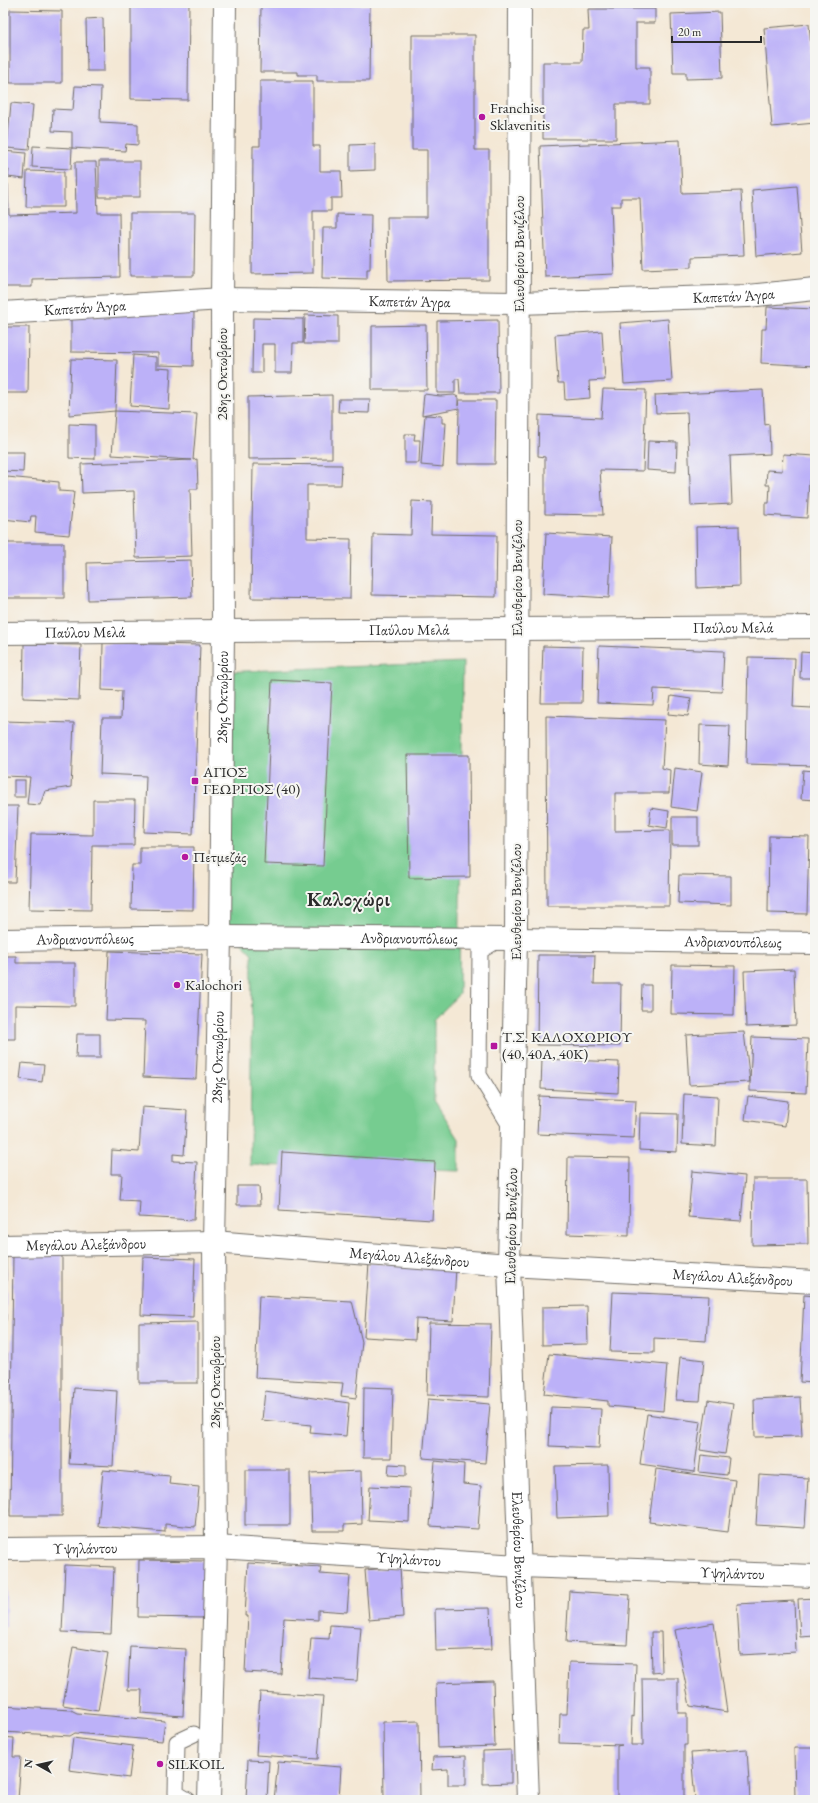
<svg xmlns="http://www.w3.org/2000/svg" width="818" height="1803" viewBox="0 0 818 1803" font-family="'EB Garamond',serif">
	<style>
		.green { fill: #76cc90; stroke: #507c5e }
		.building { fill: #bcb1f8 }
		.lines { fill: none; stroke-linecap: round; stroke-linejoin: round }
		.service-casing { stroke: #716d66; stroke-width: 17 }
		.pedestrian-casing { stroke: #716d66; stroke-width: 24 }
		.minor-casing { stroke: #716d66; stroke-width: 24 }
		.secondary-casing { stroke: #716d66; stroke-width: 24 }
		.service { stroke: #fff; stroke-width: 15 }
		.pedestrian { stroke: #fff; stroke-width: 22 }
		.minor { stroke: #fff; stroke-width: 22 }
		.secondary { stroke: #fff; stroke-width: 22 }
		.poi-dot { fill: #b5179e; stroke: #f6f6f2; stroke-width: 1.5 }
		.labels { text-anchor: middle; stroke-width: 4; stroke-linejoin: round; paint-order: stroke }
		.poi-label { font-size: 15px; fill: #2b2b2b; stroke: #f6f6f2; text-anchor: start }
		.street-label { font-size: 15px; fill: #2b2b2b; stroke: #f6f6f2 }
		.district-label { font-size: 19px; font-weight: bold; letter-spacing: 1px; fill: #2b2b2b; stroke: #f6f6f2 }
	</style>
	<rect width="100%" height="100%" fill="#f6f6f2"/>
	<filter id="ink" filterUnits="userSpaceOnUse"><feTurbulence type="fractalNoise" baseFrequency=".025" numOctaves="2"/><feDisplacementMap in="SourceGraphic" scale="8" xChannelSelector="R" yChannelSelector="G"/><feConvolveMatrix kernelMatrix="1 2 1 2 8 2 1 2 1" color-interpolation-filters="sRGB"/></filter>
	<filter id="wash" filterUnits="userSpaceOnUse"><feTurbulence type="fractalNoise" baseFrequency=".012" numOctaves="4" result="noise"/><feDisplacementMap in="SourceGraphic" scale="16" xChannelSelector="R" yChannelSelector="G"/><feGaussianBlur stdDeviation="0.9" result="paint"/><feColorMatrix in="noise" values="0 0 0 0 0 0 0 0 0 0 0 0 0 0 0 0 0 1.4 0 .05"/><feComposite in="paint" operator="in"/></filter>
	<g filter="url(#wash)">
		<rect width="100%" height="100%" fill="#f4e8d5"/>
		<path class="green" d="M463 662 459 994 434 1020V1100L459 1139V1171L250 1165 252 954 226 926 222 672Z"/>
		<g id="blocks">
			<g class="building">
				<path d="M131 3H189L188 100 131 99Z"/>
				<path d="M261 4 370 5 369 81H317V75H298V72H260Z"/>
				<path d="M588 9H655V23H636V67H650V104H616V139H543V62H582L583 30H589Z"/>
				<path d="M10 10 62 11V83H10Z"/>
				<path d="M720 12 722 78 686 79V73H673L671 14Z"/>
				<path d="M103 18 104 71H87L86 19Z"/>
				<path d="M809 24 815 91V123L772 127 764 28Z"/>
				<path d="M412 35H475V150H489V280L388 281 387 217H427V150H412Z"/>
				<path d="M260 81H313V146H320V171H341L342 198H331V211H313V273L252 274 253 146H260Z"/>
				<path d="M75 86 101 87 100 122 138 124V145L126 144 125 151 72 148V132L52 131 53 109 73 110Z"/>
				<path d="M11 103 33 105 29 150 7 148Z"/>
				<path d="M680 140 682 193 741 191 744 255 692 257V267L643 269 640 198H621V206H611L614 274 545 277 540 146Z"/>
				<path d="M375 144V170L350 171V145Z"/>
				<path d="M33 146 72 148 71 169 32 167Z"/>
				<path d="M3 151 26 153 24 179 8 177 9 170 3 169Z"/>
				<rect x="99" y="161" width="41" height="36"/>
				<path d="M75 162H96L98 213H119L120 277 32 279V287H3V184H8L9 215 76 213Z"/>
				<path d="M27 171 64 172V207H26Z"/>
				<path d="M797 186 802 252 756 256 752 190Z"/>
				<path d="M130 213H195L194 276H130Z"/>
				<path d="M337 214 371 215 370 269H367V279L322 278 323 228H337Z"/>
				<path d="M767 307 815 309V366L761 363 762 329H766Z"/>
				<path d="M71 309 194 312 193 366 158 365V353L71 352Z"/>
				<path d="M305 315 338 316V344H304Z"/>
				<path d="M253 318 303 319V343H293L292 373H275V344H262V373H252Z"/>
				<path d="M668 319 672 381 624 384 620 323Z"/>
				<path d="M498 320 499 393H460L459 379H455V393H437V321Z"/>
				<path d="M426 325 427 390H372V326Z"/>
				<path d="M3 327H29L28 393H3Z"/>
				<path d="M602 331 605 380 589 381 590 398 565 400 564 383H558L555 335Z"/>
				<path d="M133 355 156 357V368L171 369 169 409 130 406Z"/>
				<path d="M71 359 117 360 115 411 69 415Z"/>
				<path d="M603 389 646 390 643 471 600 470 603 515 545 514V457L538 456 539 415 601 418Z"/>
				<path d="M763 390 765 425 769 424 770 454 730 456 732 504 691 506 687 412 656 413 655 395Z"/>
				<path d="M424 394 440 396 454 395 458 397V406L459 400H496L495 464H458L459 408 422 415Z"/>
				<path d="M332 395V458L248 459V397Z"/>
				<path d="M339 399H370L369 413 338 412Z"/>
				<path d="M115 411 197 414 193 460 197 459 198 489H190L192 556 136 558 134 491 82 493 81 464 191 460 112 455Z"/>
				<path d="M425 415 442 416V423H446L443 467 421 465Z"/>
				<path d="M69 424 95 425V459L69 458Z"/>
				<path d="M405 434H415L414 440H420L419 463H405Z"/>
				<path d="M648 441 677 442 676 472 647 470Z"/>
				<path d="M3 452H24L23 472 3 471Z"/>
				<path d="M783 454 815 456V480H809L807 518 765 515V503H769L770 485H766L767 470 782 471Z"/>
				<path d="M253 464 342 465 341 485H307V538L351 539 350 599 251 598Z"/>
				<path d="M7 477 59 482V491L74 492 69 535 35 532 36 516H31L30 522 3 519Z"/>
				<path d="M412 501 432 502 431 534 497 535 496 597 372 595 373 534 411 535Z"/>
				<path d="M739 526 740 586 697 588 696 527Z"/>
				<path d="M546 533 612 537 609 598 543 594Z"/>
				<path d="M3 537H7V543H64V598H3Z"/>
				<path d="M191 560 192 597 88 600 87 563Z"/>
				<path d="M103 643 200 645 193 834 144 832 146 776 100 774 102 718H121L122 691 102 690Z"/>
				<path d="M24 644 81 645 79 700 23 698Z"/>
				<path d="M543 646 583 647 582 703H541Z"/>
				<path d="M599 646 724 651 722 692 654 689 653 705 597 703Z"/>
				<path d="M801 652 815 653V766L746 764 748 657 795 658 793 707 812 708 813 678H800Z"/>
				<path d="M272 680 332 683 323 866 264 864Z"/>
				<path d="M671 696 691 699 688 716 668 714Z"/>
				<path d="M546 716 665 720 662 768 670 770 669 793H615V831L670 830 669 906H547Z"/>
				<path d="M3 721 74 723 71 787 45 791 40 805 27 804 30 777 3 776Z"/>
				<path d="M700 725 730 726 728 766 699 764Z"/>
				<path d="M407 755H469L470 877 409 878Z"/>
				<path d="M675 768 702 772 697 811 671 807Z"/>
				<path d="M803 770 815 771V800L801 799Z"/>
				<rect x="14" y="780" width="11" height="17"/>
				<path d="M93 800H135L134 845H92L91 910 29 909 31 834 93 835Z"/>
				<path d="M3 806H18L15 882H3Z"/>
				<path d="M651 808 669 811 667 828 649 825Z"/>
				<rect x="672" y="817" width="26" height="28"/>
				<path d="M769 836 809 837 807 914 768 913Z"/>
				<path d="M140 847H194L193 910 131 909 132 865H140Z"/>
				<path d="M679 875 731 876V905L678 903Z"/>
				<path d="M109 951 202 954 196 1079 143 1077 145 1021 106 1020Z"/>
				<path d="M538 955H595L594 984H621L620 1046 537 1045Z"/>
				<path d="M3 956H16V963H75V1006L15 1005V1039H3Z"/>
				<path d="M672 965 735 966 734 1015 671 1014Z"/>
				<path d="M794 969 796 1025 746 1027 744 971Z"/>
				<path d="M642 985H651V1010H641Z"/>
				<path d="M744 1032 750 1082 752 1037 808 1039 806 1093 750 1091V1082L689 1085 686 1035Z"/>
				<path d="M77 1034H100V1058H76Z"/>
				<path d="M542 1059 619 1062 618 1093 541 1089Z"/>
				<path d="M22 1063 44 1065 42 1082 20 1079Z"/>
				<path d="M684 1094 718 1096 716 1146 682 1144Z"/>
				<path d="M539 1096 636 1100 634 1138 537 1134Z"/>
				<path d="M748 1096 788 1101 785 1126 745 1120Z"/>
				<path d="M142 1107 187 1110 184 1155 173 1154V1161L197 1162 194 1220 139 1217 140 1201 120 1200 122 1174H111L112 1150 139 1152Z"/>
				<path d="M640 1113 678 1114 677 1152 639 1150Z"/>
				<path d="M282 1152 435 1162 432 1220 279 1210Z"/>
				<path d="M568 1157 630 1158 629 1236 567 1234Z"/>
				<path d="M692 1171 745 1176 741 1221 688 1217Z"/>
				<path d="M753 1179H807L808 1244 752 1245Z"/>
				<path d="M237 1186H259L260 1205H237Z"/>
				<path d="M13 1251 62 1252V1516H10Z"/>
				<path d="M143 1257 195 1259 193 1317 141 1315Z"/>
				<rect x="3" y="1258" width="3" height="62"/>
				<path d="M369 1263 456 1268 453 1321 416 1319 415 1340 364 1337Z"/>
				<path d="M613 1292 709 1296 706 1341 654 1338V1353L610 1352Z"/>
				<path d="M804 1295 815 1296V1383L800 1382Z"/>
				<path d="M259 1296 352 1301 362 1342 356 1398 341 1396 343 1383 255 1378Z"/>
				<path d="M587 1306 588 1344 542 1345V1307Z"/>
				<path d="M198 1322V1383H139V1323Z"/>
				<path d="M429 1323 491 1324 489 1397 427 1395Z"/>
				<path d="M3 1353H7L6 1390H3Z"/>
				<path d="M549 1354 667 1365 663 1411 608 1406V1401L544 1394Z"/>
				<path d="M680 1357 704 1360 700 1401 676 1400Z"/>
				<path d="M364 1387 393 1388 391 1458H363Z"/>
				<path d="M74 1388 117 1391 113 1466 69 1464Z"/>
				<path d="M265 1391 349 1403 346 1436 310 1433 311 1425 262 1420Z"/>
				<path d="M800 1397 802 1436 755 1437 754 1399Z"/>
				<path d="M428 1399 490 1404 485 1463 423 1458Z"/>
				<path d="M708 1400 733 1404 725 1454 700 1450Z"/>
				<path d="M551 1407 601 1409 599 1448 549 1446Z"/>
				<path d="M647 1414 701 1422 694 1472 640 1464Z"/>
				<path d="M701 1455 729 1458 727 1475 699 1472Z"/>
				<path d="M435 1461 464 1464 463 1484 481 1486 478 1529 430 1526Z"/>
				<path d="M389 1464 406 1465V1476L388 1475Z"/>
				<path d="M608 1465 609 1516 557 1518 555 1466Z"/>
				<path d="M656 1469 735 1480 728 1532 649 1522Z"/>
				<path d="M103 1470 170 1476 169 1484 199 1487 195 1527 165 1524V1532L98 1526Z"/>
				<rect x="245" y="1470" width="45" height="55"/>
				<path d="M361 1471 362 1524 344 1525V1531H312L310 1473Z"/>
				<path d="M759 1475 808 1478 805 1528 756 1525Z"/>
				<path d="M370 1486 410 1488 409 1522 368 1520Z"/>
				<path d="M139 1560 206 1561 205 1618 138 1617Z"/>
				<path d="M248 1563 321 1567 320 1574 350 1576 347 1612 318 1610V1620L284 1618 281 1674 245 1672 248 1616H245Z"/>
				<path d="M65 1565 114 1567 111 1634 62 1632Z"/>
				<rect x="3" y="1567" width="3" height="60"/>
				<path d="M400 1567 403 1617 369 1620 365 1570Z"/>
				<path d="M569 1591 630 1595 627 1645 566 1642Z"/>
				<path d="M815 1598V1636L800 1637 798 1599Z"/>
				<path d="M794 1601 796 1652 740 1655 737 1604Z"/>
				<path d="M490 1608 492 1649 436 1651 435 1609Z"/>
				<path d="M714 1623 727 1712 690 1706 675 1630Z"/>
				<path d="M330 1625 361 1627 357 1681 308 1678 311 1638 329 1639Z"/>
				<path d="M651 1632H661L662 1672 652 1673Z"/>
				<path d="M130 1646 186 1649 183 1716 141 1713 142 1690H128Z"/>
				<path d="M73 1647 108 1653 98 1711 63 1705Z"/>
				<path d="M569 1662 636 1664 634 1717 632 1716 631 1745H643L642 1678H678V1713H687V1745H684V1800H617V1746L622 1745 559 1743 560 1714H567Z"/>
				<path d="M493 1681 495 1746 438 1748 436 1683Z"/>
				<path d="M260 1692 323 1696 318 1759 256 1755Z"/>
				<path d="M3 1706 71 1710 77 1713 165 1721 162 1741 75 1733 70 1736 3 1732Z"/>
				<path d="M419 1721 420 1800H384L383 1722Z"/>
				<path d="M3 1737 14 1738 13 1757H21L18 1800H3Z"/>
				<path d="M73 1738 133 1746 129 1778 69 1770Z"/>
				<path d="M794 1748H815V1800H795Z"/>
				<path d="M747 1749 750 1800H695L691 1753Z"/>
				<path d="M511 1750V1783L483 1784V1751Z"/>
				<path d="M466 1756V1785H448V1769L432 1770 433 1757Z"/>
				<path d="M248 1760 269 1761 267 1800H246Z"/>
				<path d="M278 1762 341 1767 339 1800H274Z"/>
			</g>
		</g>
	</g>
	<g filter="url(#ink)">
		<use href="#blocks" fill-opacity="0" stroke="#716d66" stroke-width="1"/>
		<g class="lines">
			<defs>
				<g id="service">
					<path d="M500 939 480 951 479 1075 512 1129"/>
					<path d="M188 1800 176 1793 177 1742 194 1734"/>
				</g>
				<g id="pedestrian">
					<path id="s1" d="M223 631 517 629"/>
					<path id="s2" d="M220 937 516 939"/>
				</g>
				<g id="minor">
					<path id="s3" d="M3 313 222 299 518 303 748 296 815 289"/>
					<path id="s4" d="M517 629 815 627"/>
					<path id="s5" d="M3 633 223 631"/>
					<path id="s6" d="M516 939 815 943"/>
					<path id="s7" d="M3 940 220 937"/>
					<path id="s8" d="M3 1246 214 1242 509 1265 815 1282"/>
					<path id="s9" d="M3 1549 216 1547 520 1566 815 1576"/>
				</g>
				<g id="secondary">
					<path id="s10" d="M520 3 516 939 509 1265 528 1800"/>
					<path id="s11" d="M209 1800 216 1547 214 1242 220 937 223 631 222 299 225 3"/>
				</g>
			</defs>
			<use href="#service" class="service-casing"/>
			<use href="#pedestrian" class="pedestrian-casing"/>
			<use href="#minor" class="minor-casing"/>
			<use href="#secondary" class="secondary-casing"/>
			<use href="#service" class="service"/>
			<use href="#pedestrian" class="pedestrian"/>
			<use href="#minor" class="minor"/>
			<use href="#secondary" class="secondary"/>
		</g>
	</g>
	<g class="poi-dot">
		<circle cx="482" cy="117" r="4"/>
		<rect x="191" y="777" width="8" height="8" rx="2"/>
		<circle cx="185" cy="857" r="4"/>
		<circle cx="177" cy="985" r="4"/>
		<rect x="490" y="1042" width="8" height="8" rx="2"/>
		<circle cx="160" cy="1764" r="4"/>
	</g>
	<g class="labels">
		<g class="poi-label">
			<text x="490" y="113">Franchise<tspan x="490" dy="17">Sklavenitis</tspan></text>
			<text x="203" y="777">ΑΓΙΟΣ<tspan x="203" dy="17">ΓΕΩΡΓΙΟΣ (40)</tspan></text>
			<text x="193" y="862">Πετμεζάς</text>
			<text x="185" y="990">Kalochori</text>
			<text x="502" y="1042">Τ.Σ. ΚΑΛΟΧΩΡΙΟΥ<tspan x="502" dy="17">(40, 40Α, 40Κ)</tspan></text>
			<text x="168" y="1769">SILKOIL</text>
		</g>
		<g class="street-label">
			<text transform="translate(519 254) rotate(-90)" y="5">Ελευθερίου Βενιζέλου</text>
			<text dy="5" stroke="none"><textPath href="#s3" startOffset="731">Καπετάν Άγρα</textPath></text>
			<text dy="5" stroke="none"><textPath href="#s3" startOffset="407">Καπετάν Άγρα</textPath></text>
			<text dy="5" stroke="none"><textPath href="#s3" startOffset="82">Καπετάν Άγρα</textPath></text>
			<text transform="translate(222 374) rotate(-90)" y="5">28ης Οκτωβρίου</text>
			<text transform="translate(517 578) rotate(-90)" y="5">Ελευθερίου Βενιζέλου</text>
			<text dy="5" stroke="none"><textPath href="#s4" startOffset="216">Παύλου Μελά</textPath></text>
			<text dy="5" stroke="none"><textPath href="#s1" startOffset="186">Παύλου Μελά</textPath></text>
			<text dy="5" stroke="none"><textPath href="#s5" startOffset="82">Παύλου Μελά</textPath></text>
			<text dy="5" stroke="none"><textPath href="#s11" startOffset="1103">28ης Οκτωβρίου</textPath></text>
			<text transform="translate(516 902) rotate(-90)" y="5">Ελευθερίου Βενιζέλου</text>
			<text dy="5" stroke="none"><textPath href="#s2" startOffset="189">Ανδριανουπόλεως</textPath></text>
			<text dy="5" stroke="none"><textPath href="#s7" startOffset="82">Ανδριανουπόλεως</textPath></text>
			<text dy="5" stroke="none"><textPath href="#s6" startOffset="217">Ανδριανουπόλεως</textPath></text>
			<text dy="5" stroke="none"><textPath href="#s11" startOffset="743">28ης Οκτωβρίου</textPath></text>
			<text transform="translate(511 1226) rotate(-89)" y="5">Ελευθερίου Βενιζέλου</text>
			<text dy="5" stroke="none"><textPath href="#s8" startOffset="83">Μεγάλου Αλεξάνδρου</textPath></text>
			<text dy="5" stroke="none"><textPath href="#s8" startOffset="407">Μεγάλου Αλεξάνδρου</textPath></text>
			<text dy="5" stroke="none"><textPath href="#s8" startOffset="731">Μεγάλου Αλεξάνδρου</textPath></text>
			<text transform="translate(215 1382) rotate(-90)" y="5">28ης Οκτωβρίου</text>
			<text dy="5" stroke="none"><textPath href="#s9" startOffset="82">Υψηλάντου</textPath></text>
			<text dy="5" stroke="none"><textPath href="#s10" startOffset="1547">Ελευθερίου Βενιζέλου</textPath></text>
			<text dy="5" stroke="none"><textPath href="#s9" startOffset="406">Υψηλάντου</textPath></text>
			<text dy="5" stroke="none"><textPath href="#s9" startOffset="730">Υψηλάντου</textPath></text>
		</g>
		<g class="district-label">
			<text x="349" y="906">Καλοχώρι</text>
		</g>
	</g>
	<rect width="818" height="1803" fill="none" stroke="#f6f6f2" stroke-width="16"/>
	<g transform="translate(38 1765) rotate(278)" stroke="#f6f6f2" stroke-width="3" paint-order="stroke">
	<path d="M0-3L7 15L0 10L-7 15Z" fill="#2b2b2b"/>
	<text y="-6" font-size="11" font-weight="bold" text-anchor="middle" fill="#2b2b2b">N</text>
	</g>
	<path d="M672 36v6h89v-6" fill="none" stroke="#2b2b2b" stroke-width="2"/>
	<text x="678" y="36" font-size="12" fill="#2b2b2b" stroke="#f6f6f2" stroke-width="3" paint-order="stroke">20 m</text>
</svg>
